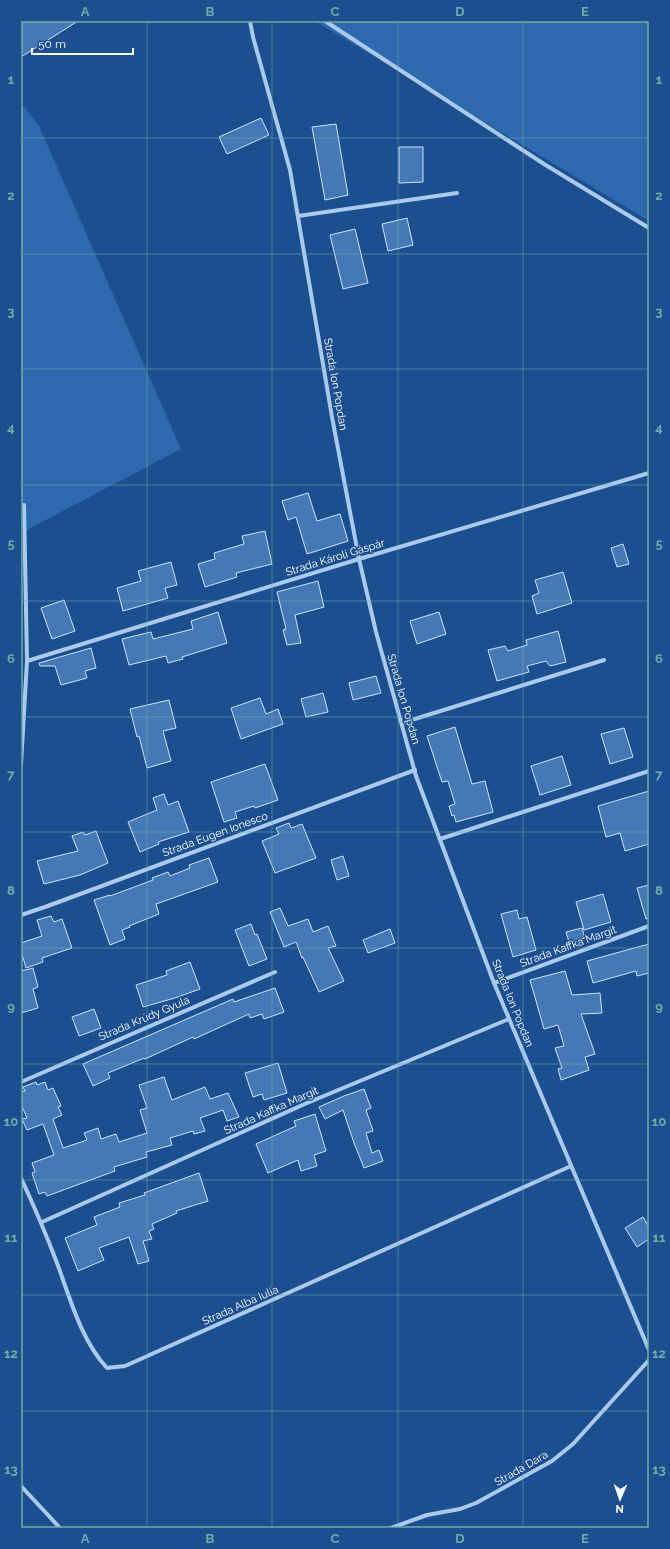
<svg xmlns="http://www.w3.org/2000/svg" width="670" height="1549" viewBox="0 0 670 1549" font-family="Raleway,sans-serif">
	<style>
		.green { fill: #2e69ad }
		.building { fill: #4478b7; stroke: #cfe3fa }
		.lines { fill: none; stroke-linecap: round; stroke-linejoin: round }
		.street { stroke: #a9c9ee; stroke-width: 4 }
		.grid { fill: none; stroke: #6fada8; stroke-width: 1; stroke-opacity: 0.55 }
		.labels { text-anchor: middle; stroke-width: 3; stroke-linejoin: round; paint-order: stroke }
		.street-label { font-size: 11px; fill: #fff; stroke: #1b4f8f }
		.neatline { fill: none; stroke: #6fada8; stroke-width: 1.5 }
		.grid-label { font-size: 13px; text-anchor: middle; font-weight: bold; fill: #6fada8 }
	</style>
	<rect width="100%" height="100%" fill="#1b4f8f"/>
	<g class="green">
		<path d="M315 21H649V221Z"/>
		<path d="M21 103 39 126 181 449 21 533Z"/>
	</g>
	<g class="building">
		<path d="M21 21H78L21 57Z"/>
		<path d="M261 118 269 135 227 154 219 137Z"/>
		<path d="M336 124 348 195 325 200 312 127Z"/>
		<path d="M399 147H423V182L399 183Z"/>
		<path d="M407 218 413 245 388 251 382 224Z"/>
		<path d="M355 229 368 283 343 289 330 235Z"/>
		<path d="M308 493 317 521 340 514 348 541 307 554 296 517 288 520 282 501Z"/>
		<path d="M265 531 272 564 236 573 237 577 205 587 198 564 215 559 214 553 244 544 242 536Z"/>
		<path d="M623 544 629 564 617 567 611 548Z"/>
		<path d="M171 562 177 585 165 588 168 598 123 611 117 588 141 581 138 571Z"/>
		<path d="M563 572 572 603 537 614 532 596 539 593 535 580Z"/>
		<path d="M318 581 324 607 295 615 301 643 287 645 283 630 286 629 277 592Z"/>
		<path d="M64 600 75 631 52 639 41 608Z"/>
		<path d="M218 612 227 643 182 657 183 659 168 663 166 656 129 665 122 639 151 632 153 639 193 629 191 621Z"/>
		<path d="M439 612 446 634 417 644 410 621Z"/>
		<path d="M558 631 566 662 550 666 546 661 527 666 529 672 497 681 488 650 505 646 508 651 527 645 526 640Z"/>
		<path d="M91 648 96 668 85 671 87 678 61 685 55 666H40L39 663Z"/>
		<path d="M376 676 381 693 353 700 349 683Z"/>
		<path d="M323 693 328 712 306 717 301 699Z"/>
		<path d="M260 698 266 714 278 709 283 724 241 739 231 708Z"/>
		<path d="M169 700 176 728 163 731 171 761 147 768 139 736 137 737 130 709Z"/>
		<path d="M455 727 472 784 485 781 493 812 456 822 454 815 452 816 449 806 455 804 448 781 442 782 427 736Z"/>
		<path d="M624 728 633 757 610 764 601 734Z"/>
		<path d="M562 756 571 785 540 795 531 766Z"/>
		<path d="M265 764 278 800 255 808 254 806 235 812 237 818 224 822 211 782Z"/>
		<path d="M649 791V844L625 851 620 833 606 837 598 806Z"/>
		<path d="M164 794 168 805 178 801 189 832 158 842 159 844 140 852 128 822 157 810 153 798Z"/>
		<path d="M289 823 291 828 302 824 316 858 275 873 262 841 279 834 276 828Z"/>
		<path d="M96 831 108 863 80 875 44 884 37 861 78 851 72 836 83 832 85 835Z"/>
		<path d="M343 856 349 876 337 880 331 860Z"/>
		<path d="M209 858 218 882 156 904 159 914 129 926 130 927 122 930 125 939 110 945 94 900 110 895V896L153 880 152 878 168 872 170 876 190 868 189 865Z"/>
		<path d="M649 885V918L646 919 637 888Z"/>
		<path d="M603 894 611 922 584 930 576 902Z"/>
		<path d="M280 908 288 926 308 919 313 932 328 926 336 946 328 948 344 981 319 992 303 957 302 958 296 942 284 947 270 912Z"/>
		<path d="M517 910 519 919 527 917 536 950 513 957 501 914Z"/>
		<path d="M51 916 54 922 62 919 72 948 42 958 43 962 26 968 21 951V943L42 936 37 920Z"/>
		<path d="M251 924 255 935 257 934 267 959 249 966 235 930Z"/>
		<path d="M582 928 585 938 569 942 566 932Z"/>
		<path d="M390 929 395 943 368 953 363 940Z"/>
		<path d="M649 944V973L637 976 636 971 593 983 587 961Z"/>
		<path d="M190 962 200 989 175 998 143 1007 136 985 167 975 166 971Z"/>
		<path d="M33 968 38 987 33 989 38 1008 21 1013V971Z"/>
		<path d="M565 971 572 995 600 993 602 1013 581 1014 595 1054 585 1057 589 1070 561 1080 558 1069 562 1068 555 1048 564 1046 558 1025 544 1029 530 980Z"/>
		<path d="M275 988 284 1012 264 1019 262 1014 250 1018 249 1014 194 1039 193 1037 145 1059 144 1058 108 1073 110 1078 93 1086 83 1064 233 999 234 1002Z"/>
		<path d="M94 1009 101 1028 79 1036 72 1017Z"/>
		<path d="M278 1063 287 1093 264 1100 262 1094 253 1097 245 1073Z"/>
		<path d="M164 1077 172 1100 205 1087 210 1099 228 1093 239 1117 227 1121 223 1110 200 1118 205 1131 194 1134 193 1131 170 1138 172 1145 146 1152 147 1157 114 1167 115 1171 47 1196 45 1192 39 1194 32 1173 35 1172 32 1163 54 1155 43 1124 27 1130 22 1119 27 1118 21 1104V1092L25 1091 23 1087 36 1082 37 1085 45 1082 48 1090 53 1088 61 1106 58 1107 62 1115 53 1119 63 1148 87 1140 84 1133 98 1128 101 1139 116 1134 119 1142 147 1133 140 1110 147 1108 139 1085Z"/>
		<path d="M364 1089 371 1108 366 1110 373 1131 366 1133 372 1153 379 1150 383 1161 364 1168 354 1143 343 1110 325 1119 319 1107 344 1096Z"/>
		<path d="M315 1114 326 1151 314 1155 317 1166 301 1171 298 1160 268 1173 256 1144 296 1126 294 1121Z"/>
		<path d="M199 1173 208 1201 176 1211 177 1213 152 1224 154 1229 149 1231 152 1239 143 1241 149 1261 138 1264 129 1237 99 1248 104 1260 78 1271 65 1238 97 1225 94 1217 120 1207 119 1203 145 1195 144 1193Z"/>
		<path d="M643 1217 649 1227V1239L637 1247 625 1228Z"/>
	</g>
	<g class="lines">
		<g class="street">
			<path d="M250 21 253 37 290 170 332 417 359 559 376 632 416 776 494 983 649 1350"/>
			<path d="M325 21 544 164 649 228"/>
			<path d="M298 216 457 193"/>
			<path d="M27 661 359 559 649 473"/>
			<path d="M402 723 604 660"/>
			<path d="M21 764 27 661 24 505"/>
			<path d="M440 839 649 771"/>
			<path d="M21 915 45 907 415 770"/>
			<path d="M494 983 649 926"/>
			<path d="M21 1082 275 972"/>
			<path d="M21 1178C34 1206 46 1234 57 1263 70 1298 81 1340 107 1368L125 1366 571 1166"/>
			<path d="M42 1222 307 1103 509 1019"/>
			<path d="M21 1486 60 1528"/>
			<path d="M391 1528 427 1515 460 1509 476 1503 552 1461 573 1444 649 1360"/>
		</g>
	</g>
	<path class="grid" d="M147 21V1528M272 21V1528M398 21V1528M523 21V1528M21 138H649M21 254H649M21 369H649M21 485H649M21 601H649M21 717H649M21 832H649M21 948H649M21 1064H649M21 1180H649M21 1295H649M21 1411H649"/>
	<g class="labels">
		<g class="street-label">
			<text transform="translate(336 384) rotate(80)" y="4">Strada Ion Popdan</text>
			<text transform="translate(335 557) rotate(-17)" y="4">Strada Károli Gáspár</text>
			<text transform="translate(404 699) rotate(74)" y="4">Strada Ion Popdan</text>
			<text transform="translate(215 834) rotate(-20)" y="4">Strada Eugen Ionesco</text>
			<text transform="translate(568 946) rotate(-20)" y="4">Strada Kaffka Margit</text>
			<text transform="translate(513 1003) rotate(68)" y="4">Strada Ion Popdan</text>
			<text transform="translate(144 1018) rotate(-23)" y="4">Strada Krúdy Gyula</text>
			<text transform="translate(271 1110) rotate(-24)" y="4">Strada Kaffka Margit</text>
			<text transform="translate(240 1305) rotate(-24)" y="4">Strada Alba Iulia</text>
			<text transform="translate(521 1468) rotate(-30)" y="4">Strada Dara</text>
		</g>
	</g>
	<rect width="670" height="1549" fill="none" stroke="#1b4f8f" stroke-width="44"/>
	<g transform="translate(620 1499) rotate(182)" stroke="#1b4f8f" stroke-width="3" paint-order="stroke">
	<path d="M0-3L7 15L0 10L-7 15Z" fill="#ffffff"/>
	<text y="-6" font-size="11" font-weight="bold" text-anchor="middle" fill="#ffffff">N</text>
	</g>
	<path d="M32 48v6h101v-6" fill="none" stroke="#ffffff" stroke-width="2"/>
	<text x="38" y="48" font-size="12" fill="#ffffff" stroke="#1b4f8f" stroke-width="3" paint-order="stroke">50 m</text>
	<rect x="22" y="22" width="626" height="1505" class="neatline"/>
	<g class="grid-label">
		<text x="85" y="16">A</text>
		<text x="210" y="16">B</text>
		<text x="335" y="16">C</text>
		<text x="460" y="16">D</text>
		<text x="585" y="16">E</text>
		<text x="11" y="84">1</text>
		<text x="659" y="84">1</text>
		<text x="11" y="200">2</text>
		<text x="659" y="200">2</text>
		<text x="11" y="316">3</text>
		<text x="659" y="316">3</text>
		<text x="11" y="432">4</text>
		<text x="659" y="432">4</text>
		<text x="11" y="548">5</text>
		<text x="659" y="548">5</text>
		<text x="11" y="663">6</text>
		<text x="659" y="663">6</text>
		<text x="11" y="779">7</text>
		<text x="659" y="779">7</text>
		<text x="11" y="895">8</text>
		<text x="659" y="895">8</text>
		<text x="11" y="1011">9</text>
		<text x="659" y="1011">9</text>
		<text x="11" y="1126">10</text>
		<text x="659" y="1126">10</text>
		<text x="11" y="1242">11</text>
		<text x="659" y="1242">11</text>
		<text x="11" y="1358">12</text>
		<text x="659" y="1358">12</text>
		<text x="11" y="1474">13</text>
		<text x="659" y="1474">13</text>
		<text x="85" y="1543">A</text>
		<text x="210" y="1543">B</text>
		<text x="335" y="1543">C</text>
		<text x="460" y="1543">D</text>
		<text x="585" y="1543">E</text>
	</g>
</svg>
